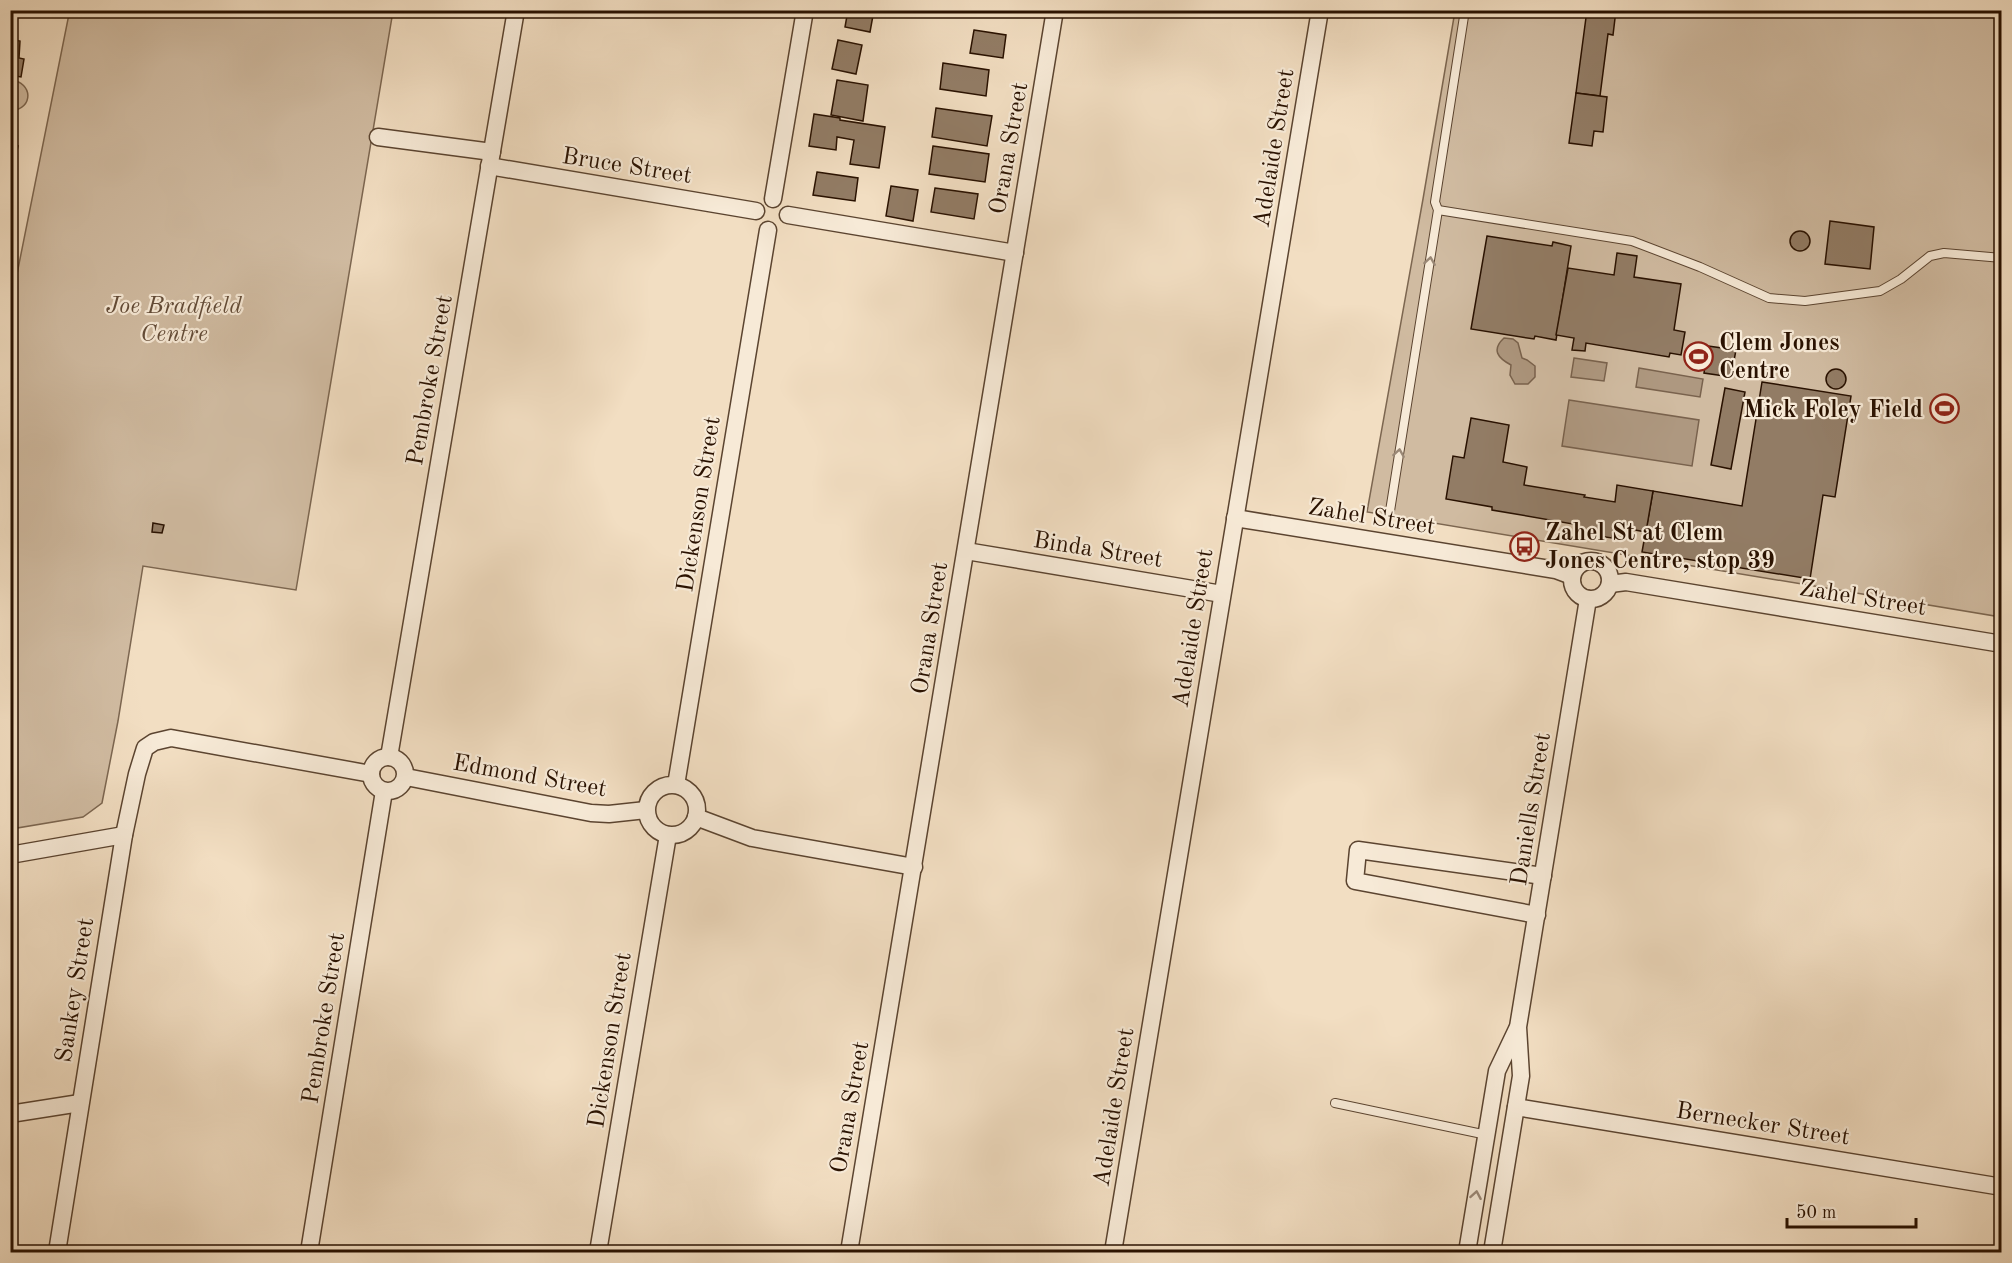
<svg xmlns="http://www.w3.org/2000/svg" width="2012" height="1263" viewBox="0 0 2012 1263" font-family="'Old Standard TT',serif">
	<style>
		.green { fill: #d0bba1; stroke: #7c6650; stroke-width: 1.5 }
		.water { fill: #ae9880; stroke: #79624d; stroke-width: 1.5 }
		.building { fill: #927c65; stroke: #291100; stroke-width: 1.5 }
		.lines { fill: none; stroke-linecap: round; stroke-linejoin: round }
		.lane-casing { stroke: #5b4430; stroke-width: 10 }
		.street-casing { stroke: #5b4430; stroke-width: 19 }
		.lane { stroke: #f7ead7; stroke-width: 8 }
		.street { stroke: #f7ead7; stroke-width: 16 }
		.oneway { stroke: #9a8876 }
		.labels { text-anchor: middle; stroke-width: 4.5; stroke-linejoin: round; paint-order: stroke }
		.street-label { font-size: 24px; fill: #291100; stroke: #f7ead7 }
		.park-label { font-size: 24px; font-style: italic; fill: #634c38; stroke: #f7ead7 }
		.poi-label { font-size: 24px; font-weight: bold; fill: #291100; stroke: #f7ead7; text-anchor: start }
	</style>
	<rect width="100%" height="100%" fill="#f2dec2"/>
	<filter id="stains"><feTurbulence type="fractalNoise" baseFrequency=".00333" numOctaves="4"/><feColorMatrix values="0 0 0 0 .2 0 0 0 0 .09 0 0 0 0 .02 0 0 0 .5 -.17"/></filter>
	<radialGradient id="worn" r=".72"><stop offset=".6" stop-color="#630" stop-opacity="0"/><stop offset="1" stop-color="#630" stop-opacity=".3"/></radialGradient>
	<g class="green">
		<path d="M72 10 393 11 296 590 143 566 118 721 102 803 83 817 11 829V304L68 19Z"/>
		<path d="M1455 11H2001V617L1367 512 1423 199Z"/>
		<path d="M11 80C33 82 34 109 11 111Z"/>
	</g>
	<g class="water">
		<path d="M1504 338 1513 339 1518 343 1522 358 1527 360 1535 366V377L1528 384H1515L1510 375 1511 365C1498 358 1491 350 1504 338Z"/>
		<path d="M1574 358 1607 363 1604 381 1571 377Z"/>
		<path d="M1639 368 1703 379 1700 397 1636 387Z"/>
		<path d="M1569 400 1699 420 1692 466 1562 446Z"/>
	</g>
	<g class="building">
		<path d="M848 10H874L870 32 845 27Z"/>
		<path d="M1587 10H1616L1613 35 1608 34 1600 96 1576 93Z"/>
		<path d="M974 30 1006 35 1003 58 970 53Z"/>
		<path d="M10 39 20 41 19 58 24 59 21 77 10 75Z"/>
		<path d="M838 40 862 45 856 74 832 69Z"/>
		<path d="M943 63 989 70 986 96 940 89Z"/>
		<path d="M837 80 868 85 863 121 831 115Z"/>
		<path d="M1576 93 1607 97 1603 132 1594 131 1592 146 1569 143Z"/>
		<path d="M936 108 992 116 987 146 932 137Z"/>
		<path d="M814 114 840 118V120L885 127 879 168 850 164 854 140 837 137 836 150 809 146Z"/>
		<path d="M10 145 18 146 10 184Z"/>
		<path d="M933 146 989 154 985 182 929 174Z"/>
		<path d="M817 172 858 178 855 201 813 195Z"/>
		<path d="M891 186 918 190 913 221 886 216Z"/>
		<path d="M935 188 978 194 974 219 931 212Z"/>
		<path d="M1830 221 1874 227 1870 269 1825 264Z"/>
		<circle cx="1800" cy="241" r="10"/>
		<path d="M1487 236 1552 246 1553 242 1571 246 1556 340 1535 336 1534 339 1471 329Z"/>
		<path d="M1617 253 1637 256 1634 277 1681 284 1674 330 1685 332 1681 355 1670 353 1669 357 1586 343 1585 351 1572 350 1574 338 1556 335 1568 268 1614 275Z"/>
		<path d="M1708 346 1736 350 1731 377 1704 373Z"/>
		<circle cx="1836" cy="379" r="10"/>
		<path d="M1762 382 1851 396 1835 497 1823 495 1810 579 1642 552 1653 491 1742 506Z"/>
		<path d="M1725 388 1745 392 1731 469 1711 465Z"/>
		<path d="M1471 418 1509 425 1503 462 1527 467 1524 485 1585 495 1584 497 1615 502 1617 485 1653 491 1646 532 1630 529 1629 533 1613 530 1612 538 1578 533 1579 525 1492 510V507L1446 499 1453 456 1464 458Z"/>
		<path d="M153 523 164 525 162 533 152 532Z"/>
	</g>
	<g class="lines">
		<defs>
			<g id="lane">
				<path d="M1438 210 1632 241 1700 267 1769 298 1805 301 1880 291 1901 279 1930 256 1944 253 2002 258"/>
				<path d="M1390 511 1438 210 1435 202 1465 10"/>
				<path d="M1335 1103 1487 1135"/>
			</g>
			<g id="street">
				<path d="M378 137 492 152"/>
				<path d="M489 166 756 211"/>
				<path d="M773 199 805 10"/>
				<path d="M788 215 1015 253"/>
				<path d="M1235 518 1556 570 1572 576"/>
				<path d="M966 551 1222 594"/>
				<circle cx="1591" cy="580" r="19"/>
				<path d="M1610 584 1626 582 2002 644"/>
				<circle cx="388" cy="774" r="17"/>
				<path d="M389 757 516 10"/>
				<path d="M406 777 591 813 609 814 646 810"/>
				<circle cx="672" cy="810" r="25"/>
				<path d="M676 785 768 230"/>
				<path d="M696 817 752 838 914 867"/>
				<path d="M10 855 124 835"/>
				<path d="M1537 915 1355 881 1358 850 1543 876"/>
				<path d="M1516 1107 2002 1187"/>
				<path d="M10 1114 80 1103"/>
				<path d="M57 1252 124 835 137 774 145 748 154 742 171 738 371 774"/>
				<path d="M309 1252 384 791"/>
				<path d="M598 1252 668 835"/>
				<path d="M849 1252 1055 10"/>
				<path d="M1113 1252 1320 10"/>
				<path d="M1467 1252 1497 1071 1517 1029"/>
				<path d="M1492 1252 1521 1076 1518 1027 1588 599"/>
			</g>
		</defs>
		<use href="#lane" class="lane-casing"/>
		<use href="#street" class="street-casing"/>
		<use href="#lane" class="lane"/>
		<use href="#street" class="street"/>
	</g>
	<defs><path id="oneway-chevron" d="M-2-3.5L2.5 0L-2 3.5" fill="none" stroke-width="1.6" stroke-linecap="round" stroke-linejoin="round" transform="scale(1.5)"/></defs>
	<g class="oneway">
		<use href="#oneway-chevron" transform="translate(1430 261) rotate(-81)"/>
		<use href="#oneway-chevron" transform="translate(1399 453) rotate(-81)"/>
		<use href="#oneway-chevron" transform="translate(1476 1195) rotate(-80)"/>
	</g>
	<defs>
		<symbol id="stadium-ring" viewBox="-11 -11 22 22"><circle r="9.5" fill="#f7ead7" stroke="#8f2418" stroke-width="1.5"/><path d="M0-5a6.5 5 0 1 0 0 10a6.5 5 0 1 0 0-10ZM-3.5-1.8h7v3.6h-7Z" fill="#8f2418"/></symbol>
		<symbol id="bus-ring" viewBox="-11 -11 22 22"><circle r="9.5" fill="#f7ead7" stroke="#8f2418" stroke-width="1.5"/><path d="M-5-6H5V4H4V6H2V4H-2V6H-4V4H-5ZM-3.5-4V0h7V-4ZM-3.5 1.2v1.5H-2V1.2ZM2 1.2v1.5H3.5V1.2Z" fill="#8f2418"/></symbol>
	</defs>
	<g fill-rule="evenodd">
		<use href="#stadium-ring" x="1682" y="340" width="33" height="33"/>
		<use href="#stadium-ring" x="1928" y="392" width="33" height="33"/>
		<use href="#bus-ring" x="1508" y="530" width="33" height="33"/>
	</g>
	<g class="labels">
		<g class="street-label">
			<text transform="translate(1008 148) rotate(-80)" y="8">Orana Street</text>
			<text transform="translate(1273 148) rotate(-81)" y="8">Adelaide Street</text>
			<text transform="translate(627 165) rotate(9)" y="8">Bruce Street</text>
			<text transform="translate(429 380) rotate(-80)" y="8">Pembroke Street</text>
			<text transform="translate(698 504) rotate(-81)" y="8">Dickenson Street</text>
			<text transform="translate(1372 516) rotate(9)" y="8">Zahel Street</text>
			<text transform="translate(1098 549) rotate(9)" y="8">Binda Street</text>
			<text transform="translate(1863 597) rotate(9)" y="8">Zahel Street</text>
			<text transform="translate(929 628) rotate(-81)" y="8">Orana Street</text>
			<text transform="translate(1192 628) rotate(-81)" y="8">Adelaide Street</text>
			<text transform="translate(530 775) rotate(10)" y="8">Edmond Street</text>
			<text transform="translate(1530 809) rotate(-81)" y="8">Daniells Street</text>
			<text transform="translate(74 990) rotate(-81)" y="8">Sankey Street</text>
			<text transform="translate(323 1018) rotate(-81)" y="8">Pembroke Street</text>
			<text transform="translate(609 1040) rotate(-81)" y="8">Dickenson Street</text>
			<text transform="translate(849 1107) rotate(-80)" y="8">Orana Street</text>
			<text transform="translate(1113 1107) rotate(-81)" y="8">Adelaide Street</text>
			<text transform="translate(1763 1123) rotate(9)" y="8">Bernecker Street</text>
		</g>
		<g class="park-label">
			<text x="174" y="313">Joe Bradfield<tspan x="174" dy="28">Centre</tspan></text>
		</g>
		<g class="poi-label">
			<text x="1719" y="350">Clem Jones<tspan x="1719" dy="28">Centre</tspan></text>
			<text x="1923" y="417" text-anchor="end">Mick Foley Field</text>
			<text x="1545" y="540">Zahel St at Clem<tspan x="1545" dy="28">Jones Centre, stop 39</tspan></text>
		</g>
	</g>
	<rect width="2012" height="1263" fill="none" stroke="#f2dec2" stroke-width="36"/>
	<rect x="12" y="12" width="1988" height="1239" fill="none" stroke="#291100" stroke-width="3"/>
	<rect x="18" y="18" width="1976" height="1227" fill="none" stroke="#291100" stroke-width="1.5"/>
	<path d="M1787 1218v9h129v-9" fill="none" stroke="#291100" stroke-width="3"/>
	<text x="1796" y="1218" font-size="18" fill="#291100" stroke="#f7ead7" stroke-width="4.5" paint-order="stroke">50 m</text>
	<rect width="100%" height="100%" filter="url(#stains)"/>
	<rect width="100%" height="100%" fill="url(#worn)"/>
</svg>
